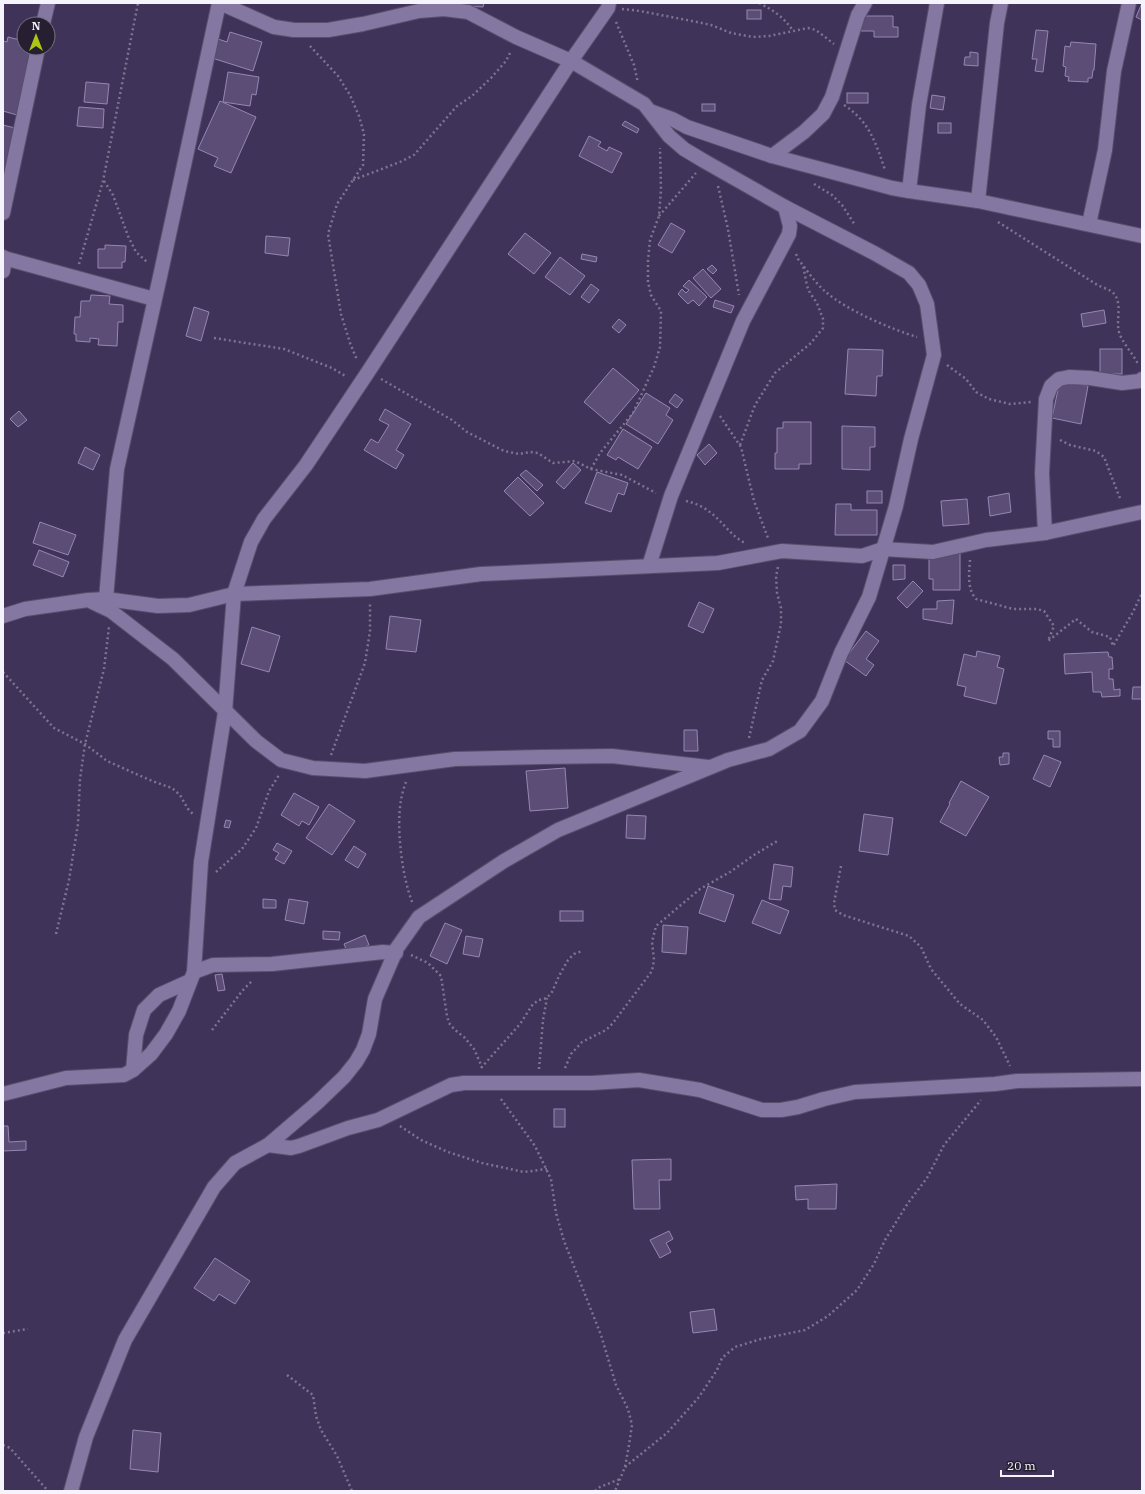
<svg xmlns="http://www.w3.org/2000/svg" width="1145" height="1494" viewBox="0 0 1145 1494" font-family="'IBM Plex Serif',serif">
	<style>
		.building { fill: #5b4d76; stroke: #9587b3 }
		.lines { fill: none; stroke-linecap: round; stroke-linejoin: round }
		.minor-casing { stroke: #584e6c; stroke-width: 16 }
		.path { stroke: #7d7490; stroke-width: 2.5; stroke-dasharray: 2 3; stroke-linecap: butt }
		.minor { stroke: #8477a2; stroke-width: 14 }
	</style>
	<rect width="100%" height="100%" fill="#403359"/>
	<g class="building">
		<path d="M464 3H484L483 7 463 6Z"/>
		<path d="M1142 3V20L1136 17Z"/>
		<rect x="747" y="10" width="14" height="9"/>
		<path d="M861 16H893V27H898V37H874V31H861Z"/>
		<path d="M1036 30 1048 31 1043 72 1035 71 1037 59H1032Z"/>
		<path d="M230 32 262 42 253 71 212 58 218 39 227 42Z"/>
		<path d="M8 37 24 41 23 47 24 48 35 51 17 115 3 111V41L7 42Z"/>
		<path d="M1071 42 1096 44 1094 70H1093L1092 78H1088V82L1068 81 1069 77 1065 76 1066 67 1063 66 1065 46 1070 47Z"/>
		<path d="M970 52 978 53V66L964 65 965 57H970Z"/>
		<path d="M228 72 259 77 256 95 252 94 250 106 223 102Z"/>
		<path d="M86 82 109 84 107 104 84 102Z"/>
		<rect x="847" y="93" width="21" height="10"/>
		<path d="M932 95 945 97 943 110 930 108Z"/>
		<path d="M220 101 256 117 231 173 214 166 218 158 198 149Z"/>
		<rect x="702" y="104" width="13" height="7"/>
		<path d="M79 107 104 109 103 128 77 126Z"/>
		<path d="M625 121 639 129 637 133 622 125Z"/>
		<rect x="938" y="123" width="13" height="10"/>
		<path d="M3 125 15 128 5 175 3 174Z"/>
		<path d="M589 136 601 142 598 146 607 151 609 147 622 153 612 173 579 156Z"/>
		<path d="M671 223 685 231 672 253 658 245Z"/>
		<path d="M525 233 551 253 534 274 508 254Z"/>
		<path d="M266 236 290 238 288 256 265 253Z"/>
		<path d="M105 245 126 246 125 262H122V268H98V249H105Z"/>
		<path d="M582 254 597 257 596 262 581 259Z"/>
		<path d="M560 257 585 276 570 295 545 277Z"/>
		<path d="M712 265 717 270 713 274 707 269Z"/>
		<path d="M703 269 721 289 711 298 693 278Z"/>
		<path d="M689 280 707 297 699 306 693 300 688 304 678 294 682 289 686 293 689 290 683 286Z"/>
		<path d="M591 284 599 290 589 303 581 297Z"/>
		<path d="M91 295 110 296 109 304 123 305V322H118L117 346 98 345 99 339 90 338V342L76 341V334H74L75 317H80L81 301H90Z"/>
		<path d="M715 300 734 306 731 313 713 307Z"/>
		<path d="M194 307 209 312 201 341 186 336Z"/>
		<path d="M1104 310 1106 323 1083 327 1081 314Z"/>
		<path d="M619 319 626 325 619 333 612 327Z"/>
		<path d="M848 349 883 350 882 376H877L876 396 845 394Z"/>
		<rect x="1100" y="349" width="22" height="25"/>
		<path d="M613 368 639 390 610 424 584 402Z"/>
		<path d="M1060 380 1088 386 1081 424 1052 418Z"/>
		<path d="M646 393 670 408 666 415 673 420 658 444 626 424Z"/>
		<path d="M675 394 683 400 677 408 669 402Z"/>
		<path d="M385 409 411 424 396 450 404 455 396 469 364 450 371 439 378 443 389 425 379 420Z"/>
		<path d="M19 411 27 420 18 427 10 419Z"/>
		<path d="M783 422H811V464H799V469H775V453H777V428H783Z"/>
		<path d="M842 426 875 427V447H870V470L842 469Z"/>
		<path d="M623 429 652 447 638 469 618 457 616 460 607 455Z"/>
		<path d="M709 444 717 453 705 465 697 455Z"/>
		<path d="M85 447 100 455 93 470 78 463Z"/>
		<path d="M573 463 581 470 564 489 556 482Z"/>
		<path d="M526 470 543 485 537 491 520 475Z"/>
		<path d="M597 472 628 483 624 495 618 493 611 512 585 503Z"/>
		<path d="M518 477 544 503 530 516 504 491Z"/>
		<rect x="867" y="491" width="15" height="12"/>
		<path d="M1009 493 1011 512 990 516 988 497Z"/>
		<path d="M967 499 969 524 943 526 941 501Z"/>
		<path d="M836 504H851V510H877V535H835Z"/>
		<path d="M40 522 76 535 68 555 33 543Z"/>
		<path d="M39 550 69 562 63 577 33 565Z"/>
		<path d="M960 552V590H933V579H929V557Z"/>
		<path d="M893 565H905V579L893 580Z"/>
		<path d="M913 581 923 591 907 608 897 598Z"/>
		<path d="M954 600 952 624 923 619V609H937V601Z"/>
		<path d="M699 602 714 609 703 633 688 626Z"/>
		<path d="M390 616 421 620 416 652 386 649Z"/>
		<path d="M252 627 280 636 269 672 241 664Z"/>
		<path d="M866 631 879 641 866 659 874 665 866 676 844 660Z"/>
		<path d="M977 651 1000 656 997 667 1004 669 996 704 964 696 966 687 957 685 964 654 976 657Z"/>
		<path d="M1108 652 1109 657H1112L1113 669H1109V679H1113L1114 690 1120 689V696L1102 697 1101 692H1093L1092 672 1065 674 1064 654Z"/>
		<path d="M1133 687H1142V699H1132Z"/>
		<path d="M684 730H697L698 751H684Z"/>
		<path d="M1048 731H1060V747H1053V739H1048Z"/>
		<path d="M1003 753H1009V764L1000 765 999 757H1003Z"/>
		<path d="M1044 755 1061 762 1050 787 1033 779Z"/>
		<path d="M565 768 568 808 530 811 526 771Z"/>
		<path d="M961 781 989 797 966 836 940 822 950 804 949 803Z"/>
		<path d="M294 793 319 807 309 825 302 821 299 826 281 815Z"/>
		<path d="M329 804 355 821 332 855 306 838Z"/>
		<path d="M864 814 893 818 888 855 859 851Z"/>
		<path d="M627 815 646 816 645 839 626 838Z"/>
		<path d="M226 820 231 821 229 828 224 827Z"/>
		<path d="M277 843 292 851 284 864 275 859 279 853 273 850Z"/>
		<path d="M354 846 366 854 358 868 345 860Z"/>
		<path d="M774 864 793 867 791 887 783 886 781 900 769 899Z"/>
		<path d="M708 886 734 895 725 922 699 913Z"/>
		<path d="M263 899 276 900V908H263Z"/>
		<path d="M289 899 308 902 304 924 285 920Z"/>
		<path d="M762 900 789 911 780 934 752 923Z"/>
		<rect x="560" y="911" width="23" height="10"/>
		<path d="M445 923 462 930 447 964 430 956Z"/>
		<path d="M663 925 688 927 686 954 662 952Z"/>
		<path d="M323 931 340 932 339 940 323 939Z"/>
		<path d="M365 935 369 945 348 954 344 944Z"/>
		<path d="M466 936 483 939 479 957 463 954Z"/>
		<path d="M222 974 225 990 218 991 215 975Z"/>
		<rect x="554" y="1109" width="11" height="18"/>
		<path d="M3 1126H8L9 1142 26 1141V1150L3 1151Z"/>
		<path d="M671 1159V1180H659L660 1209H634L632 1160Z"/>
		<path d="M837 1184 836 1209H808V1199L796 1200 795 1186Z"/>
		<path d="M669 1231 673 1239 666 1243 671 1252 660 1258 650 1240Z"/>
		<path d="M215 1258 250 1281 235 1304 219 1294 214 1301 194 1288Z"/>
		<path d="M714 1309 717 1330 693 1333 690 1312Z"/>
		<path d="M133 1430 161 1433 158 1472 130 1469Z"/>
	</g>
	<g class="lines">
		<defs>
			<g id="minor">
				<path d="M43 24 48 3"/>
				<path d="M650 111 672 119 687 127 772 156 892 188 909 191 978 201 1142 236"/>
				<path d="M772 156 804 132 823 114 832 97 858 15 865 3"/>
				<path d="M909 191 919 105 937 3"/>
				<path d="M978 201 997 23 1001 3"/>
				<path d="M3 213 38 48"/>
				<path d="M1089 224 1105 150 1114 71 1129 3"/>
				<path d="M3 257 4 265 3 271"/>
				<path d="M4 258 154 299"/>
				<path d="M1045 533 1042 473 1046 399 1051 386 1059 379 1069 377 1090 378 1122 383 1140 381 1142 379"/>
				<path d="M649 566 671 496 743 321 789 234 790 226 785 207"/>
				<path d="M106 599 117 469 161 272 219 3"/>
				<path d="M92 602 111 611 173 659 256 741 281 760 313 768 365 771 455 759 541 757 612 756 708 767"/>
				<path d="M3 616 25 609 88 600 106 599 158 606 189 605 234 594 370 589 481 574 718 563 782 551 862 556 883 549 933 552 986 540 1045 533 1142 512"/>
				<path d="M194 972 213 965 272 964 383 952 396 953"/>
				<path d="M133 1070 136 1035 144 1010 159 995 190 981"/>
				<path d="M3 1094 66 1078 124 1075 133 1070 151 1054 166 1034 179 1011 194 972 201 862 225 712 234 594 251 542 264 519 306 465 368 372 571 61 608 8 609 3"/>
				<path d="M268 1145 291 1148 299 1146 348 1128 378 1120 451 1085 464 1083H592L639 1080 700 1090 762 1110H781L798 1107 824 1099 855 1092 995 1084 1017 1081 1142 1079"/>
				<path d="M71 1491 86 1437 125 1340 214 1187 235 1163 268 1145 317 1103 344 1077 356 1062 363 1050 369 1034 375 999 397 948 419 917 504 861 558 830 728 760 769 749 800 731 822 701 841 653 869 597 896 506 911 439 934 355 927 304 919 285 909 273 874 253 785 207 704 161 684 149 669 136 644 104 571 61 516 37 468 12 444 9 419 11 363 24 328 30H294L274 27 220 3"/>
			</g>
		</defs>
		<use href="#minor" class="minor-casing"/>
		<g class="path">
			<path d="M759 3C773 10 784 17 793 31"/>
			<path d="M622 9 640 11 697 22 711 25 731 33 753 37 769 36 808 28 816 30 834 44"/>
			<path d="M616 22 634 65 638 83"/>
			<path d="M310 46 338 76 350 95 359 116 364 134 363 165 337 204 328 234 341 314 350 343 357 360"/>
			<path d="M844 105C869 121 876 143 885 170"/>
			<path d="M353 180 400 162 414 155 457 106 472 96 491 78 506 61 511 51"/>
			<path d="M104 181 113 195 128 236 136 252 147 262"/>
			<path d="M814 184 832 195 842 205 855 225"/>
			<path d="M718 186 728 229 739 295"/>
			<path d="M659 216 696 173"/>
			<path d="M998 222 1099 286C1103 287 1107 289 1111 291 1125 301 1114 322 1120 335 1125 346 1133 354 1138 364"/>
			<path d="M796 254 798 259C807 270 815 283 826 292 846 310 891 329 917 337"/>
			<path d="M79 264 103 181 138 3"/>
			<path d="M214 338 284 349 332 368 347 377"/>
			<path d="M947 365 966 379 976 392 989 399 1010 404 1031 402"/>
			<path d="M381 379 452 420 467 432 504 451 519 454 530 452 538 453 553 463 575 461 591 469 622 475 656 493"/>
			<path d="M720 416 741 447 754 501 768 538"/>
			<path d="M1060 440 1070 445 1096 451 1104 457 1121 501"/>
			<path d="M740 445 755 405 775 373 811 343 823 328V319L817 303 810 293 807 286 803 265"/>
			<path d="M591 469 600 453 633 413 654 367 660 347 661 311 651 295 648 282V261L650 240 659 216 661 190 660 148"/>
			<path d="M686 501C695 503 704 507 711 513 723 522 731 536 745 543"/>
			<path d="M970 560C969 573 967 589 976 599L1013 609H1037L1044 611 1054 626 1048 641 1076 619 1092 632 1110 637 1113 646 1133 612 1142 593"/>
			<path d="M3 672 54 728 85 744 107 761 152 781 172 788 180 795 188 809 193 814"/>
			<path d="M749 738 762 680 773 661 781 624V608L777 593 776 576 778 567"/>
			<path d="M331 755 365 663 370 631V604"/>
			<path d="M406 782C404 787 402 794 401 800 396 828 402 878 413 904"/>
			<path d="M841 866 834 903 835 910 843 915 909 936 921 947 931 969 960 1004 983 1020 996 1037 1010 1066"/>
			<path d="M216 872 242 849 256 828 269 791 279 775"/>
			<path d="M56 934 69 880 78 824 80 779 85 744 104 669 109 627"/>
			<path d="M411 955 428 963 441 976 447 1016 449 1023 454 1029 465 1038 474 1049 482 1067"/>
			<path d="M212 1030 243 990 253 980"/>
			<path d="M481 1068 520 1024 533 1004 539 1000 547 998 552 992 559 976 568 960 574 954 582 951"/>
			<path d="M565 1068 571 1054 582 1042 606 1030 613 1023 652 971 654 960 652 942 656 926 700 889 730 872 754 855 779 840"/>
			<path d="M539 1069 543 1020 547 998"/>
			<path d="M501 1099 535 1146 551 1179 556 1213 564 1241 601 1335 616 1385 628 1409 632 1425 629 1445 625 1467 615 1491"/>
			<path d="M400 1126 421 1140 448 1152 482 1163 524 1172 547 1169"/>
			<path d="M3 1333 28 1329"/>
			<path d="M287 1375 313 1395 316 1416 321 1430 337 1456 352 1491"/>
			<path d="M3 1445 10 1448 48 1491"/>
			<path d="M625 1467 667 1433 699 1397 717 1370 722 1358 735 1347 761 1339 805 1330 828 1316 857 1290 874 1264 885 1240 908 1203 927 1178 944 1145 981 1100"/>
			<path d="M595 1491 600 1487 620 1479"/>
		</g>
		<use href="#minor" class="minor"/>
	</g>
	<rect width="1145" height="1494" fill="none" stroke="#f5f3fc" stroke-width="8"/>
	<g transform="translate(36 36)"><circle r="19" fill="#251f31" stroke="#787482"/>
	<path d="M0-3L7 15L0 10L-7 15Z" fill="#acc611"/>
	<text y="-6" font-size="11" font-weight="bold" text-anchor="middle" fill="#f5f3fc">N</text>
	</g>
	<path d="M1001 1470v6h52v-6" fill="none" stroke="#f5f3fc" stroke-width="2"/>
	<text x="1007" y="1470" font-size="12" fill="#f5f3fc" stroke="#251f31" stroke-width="3" paint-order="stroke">20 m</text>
</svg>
